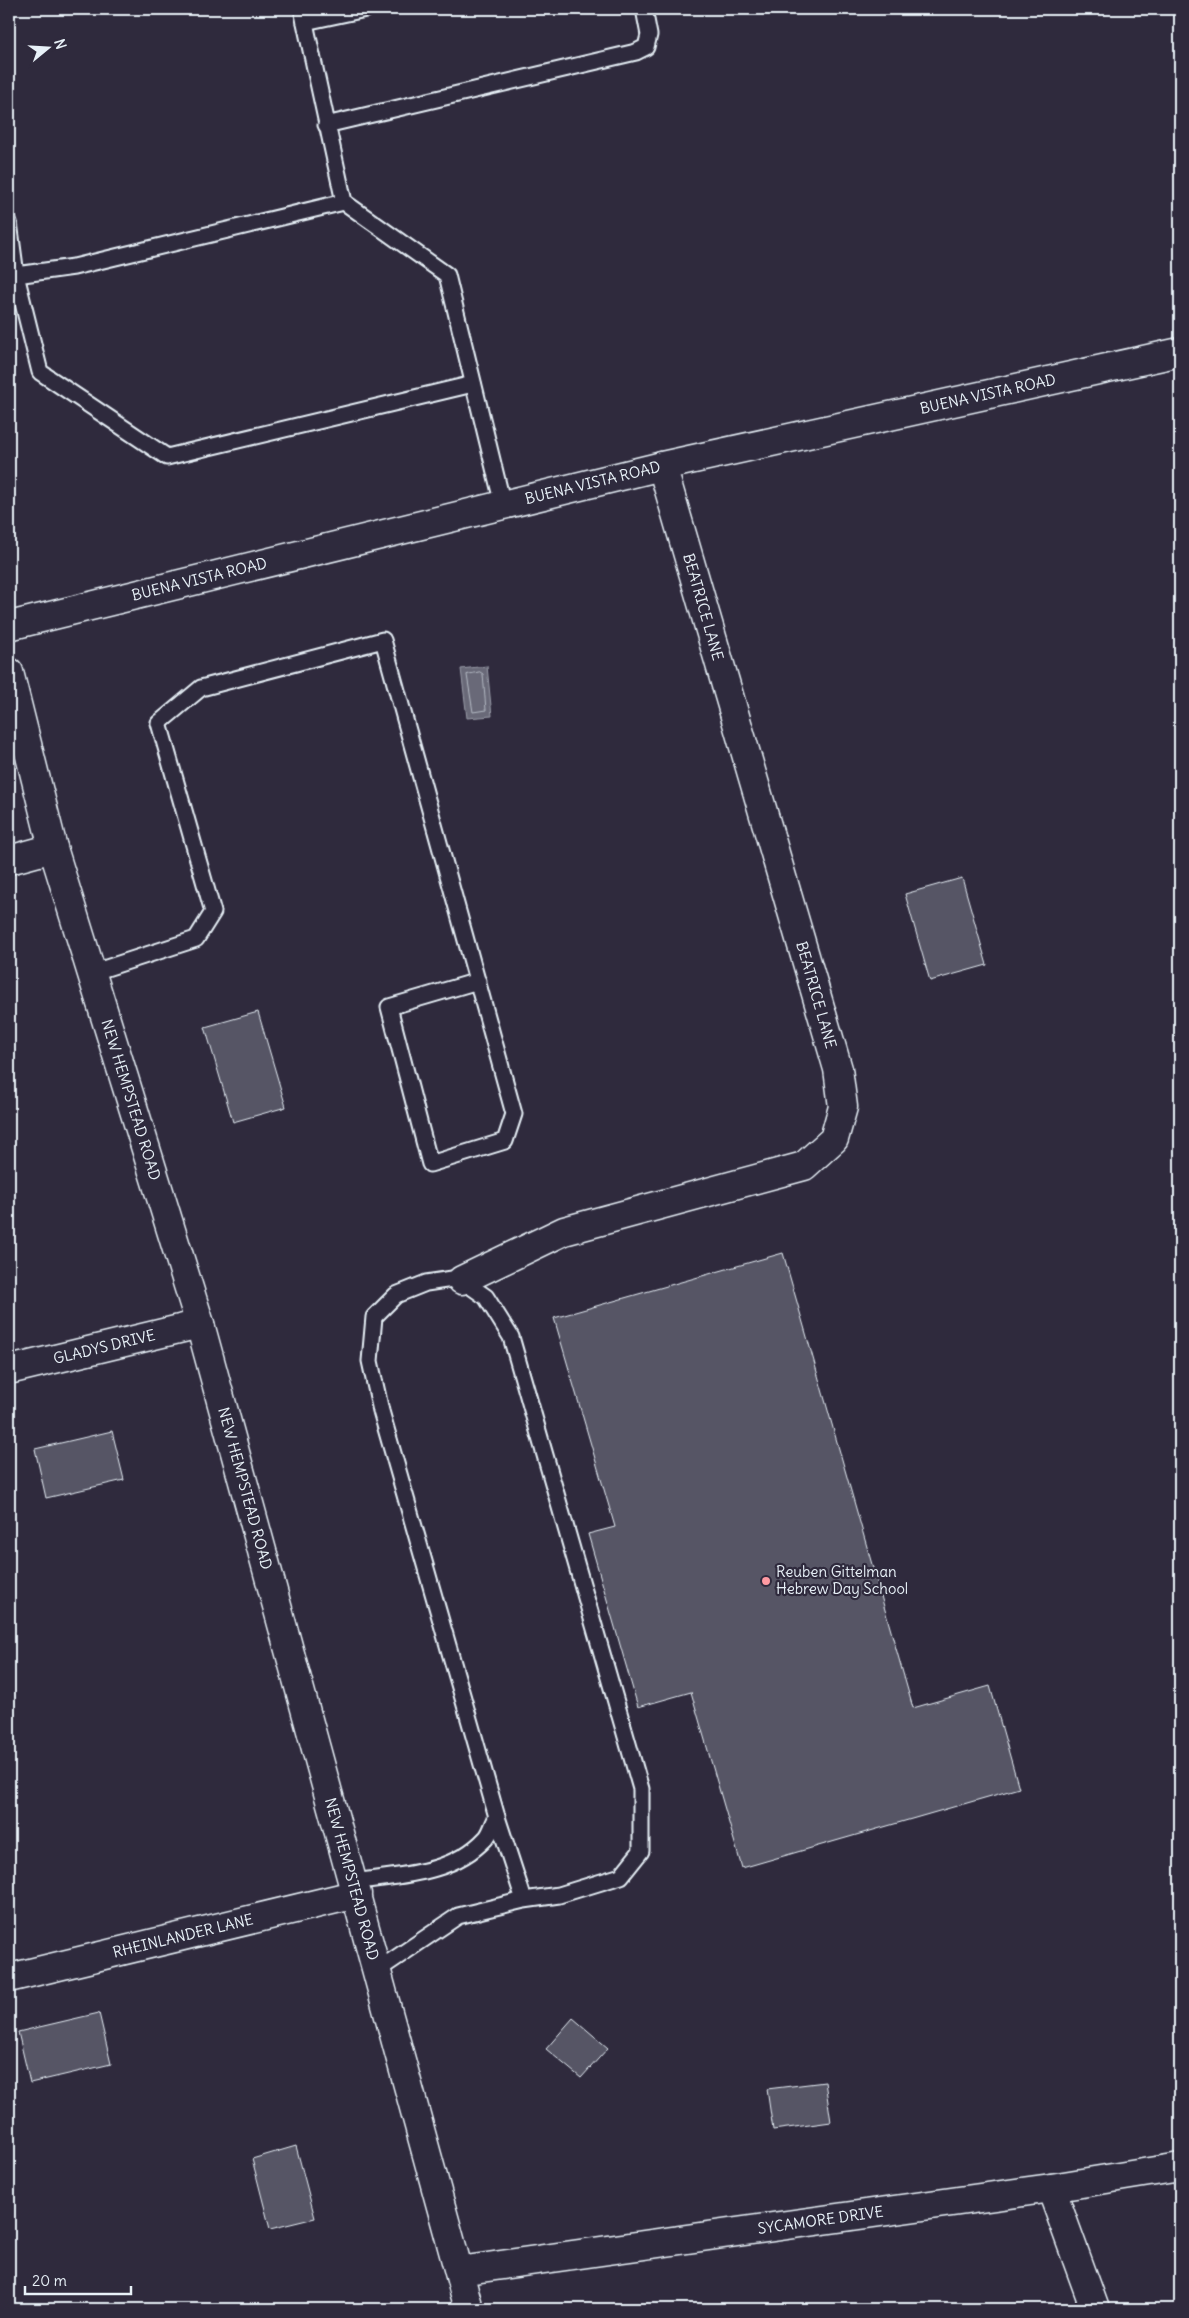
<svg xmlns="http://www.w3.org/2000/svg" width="1189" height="2318" viewBox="0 0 1189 2318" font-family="Delius,sans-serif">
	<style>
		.water { fill: #696978; stroke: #9c9fab }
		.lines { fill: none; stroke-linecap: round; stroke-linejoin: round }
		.shore { stroke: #b5bbc5; stroke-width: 1 }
		.building { fill: #575565; stroke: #e8f1f8 }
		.lane-casing { stroke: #e8f1f8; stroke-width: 19 }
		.street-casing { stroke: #e8f1f8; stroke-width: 31 }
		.secondary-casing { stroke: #e8f1f8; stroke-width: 31 }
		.lane { stroke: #2f2a3d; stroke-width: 15 }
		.street { stroke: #2f2a3d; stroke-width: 28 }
		.secondary { stroke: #2f2a3d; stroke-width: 28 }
		.poi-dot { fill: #ff9aa2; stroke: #2f2a3d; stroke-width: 2 }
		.labels { text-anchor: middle; stroke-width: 4.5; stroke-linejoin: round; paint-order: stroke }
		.street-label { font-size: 15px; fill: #e8f1f8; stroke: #2f2a3d }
		.poi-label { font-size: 15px; fill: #e8f1f8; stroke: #2f2a3d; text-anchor: start }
	</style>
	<rect width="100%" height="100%" fill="#2f2a3d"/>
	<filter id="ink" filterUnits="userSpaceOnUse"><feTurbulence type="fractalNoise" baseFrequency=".02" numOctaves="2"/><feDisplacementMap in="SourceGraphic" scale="10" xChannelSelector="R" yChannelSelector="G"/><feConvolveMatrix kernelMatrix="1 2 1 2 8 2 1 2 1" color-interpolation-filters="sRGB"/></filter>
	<g filter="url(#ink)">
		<path class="water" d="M487 666 492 716 467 718 461 669Z"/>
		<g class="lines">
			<path class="shore" d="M480 672 483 674 486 710 473 712 467 675Z"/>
		</g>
		<g class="building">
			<path d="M962 878 987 965 930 981 905 894Z"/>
			<path d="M258 1012 286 1107 233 1122 205 1027Z"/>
			<path d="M783 1253 913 1708 990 1686 1019 1788 742 1868 691 1692 638 1707 588 1534 615 1527 554 1318Z"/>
			<path d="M112 1431 124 1480 46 1498 35 1449Z"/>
			<path d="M99 2013 111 2064 30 2083 18 2032Z"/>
			<path d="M573 2018 608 2048 581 2078 546 2049Z"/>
			<path d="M825 2082 831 2122 773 2130 767 2089Z"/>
			<path d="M296 2146 315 2218 270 2229 252 2159Z"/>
		</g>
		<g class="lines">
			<defs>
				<g id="lane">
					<path d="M302 9 344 202 447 275 503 505"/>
					<path d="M305 22 366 9"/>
					<path d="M326 125 636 52 646 47 649 35 644 9"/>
					<path d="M9 222 16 275 40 372 167 457 473 384"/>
					<path d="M16 275 74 267 344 202"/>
					<path d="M91 973 196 939 213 912 159 723 201 688 383 640 514 1114 505 1141 430 1164 389 1007 478 981"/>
					<path d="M353 1882C399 1875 452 1875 486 1838 491 1833 493 1823 497 1817"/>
					<path d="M378 1970 458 1916 524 1900 559 1895 621 1876 641 1851V1789L511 1337 486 1297 459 1278 426 1283 396 1295 374 1317 370 1361 381 1411 497 1817 524 1900"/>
				</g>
				<g id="street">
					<path d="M9 860 53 848"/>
					<path d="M462 1280 564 1231 804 1166 834 1139 843 1107 838 1069 662 466"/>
					<path id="s1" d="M9 1370 200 1324"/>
					<path id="s2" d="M9 1978 357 1894"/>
					<path d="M1051 2188 1095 2309"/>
					<path id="s3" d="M459 2271 1051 2188 1180 2167"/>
				</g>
				<g id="secondary">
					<path id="s4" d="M9 626 662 466 1180 352"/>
					<path id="s5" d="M9 672 53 848 200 1324 469 2309"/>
				</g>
			</defs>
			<use href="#lane" class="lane-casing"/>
			<use href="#street" class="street-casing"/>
			<use href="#secondary" class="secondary-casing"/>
			<use href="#lane" class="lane"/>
			<use href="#street" class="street"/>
			<use href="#secondary" class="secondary"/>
		</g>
	</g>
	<circle class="poi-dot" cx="766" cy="1581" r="5"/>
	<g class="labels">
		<g class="street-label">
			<text dy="5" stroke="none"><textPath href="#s4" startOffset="1006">BUENA VISTA ROAD</textPath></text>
			<text dy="5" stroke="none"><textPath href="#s4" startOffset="601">BUENA VISTA ROAD</textPath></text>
			<text dy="5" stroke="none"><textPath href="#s4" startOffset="196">BUENA VISTA ROAD</textPath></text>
			<text transform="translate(703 607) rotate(74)" y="5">BEATRICE LANE</text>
			<text transform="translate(816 995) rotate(74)" y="5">BEATRICE LANE</text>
			<text dy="5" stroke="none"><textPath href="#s5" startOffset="445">NEW HEMPSTEAD ROAD</textPath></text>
			<text dy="5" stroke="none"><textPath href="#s1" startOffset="98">GLADYS DRIVE</textPath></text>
			<text dy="5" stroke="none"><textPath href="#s5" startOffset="850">NEW HEMPSTEAD ROAD</textPath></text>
			<text dy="5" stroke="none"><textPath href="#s5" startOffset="1255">NEW HEMPSTEAD ROAD</textPath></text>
			<text dy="5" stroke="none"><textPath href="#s2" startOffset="179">RHEINLANDER LANE</textPath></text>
			<text dy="5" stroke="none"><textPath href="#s3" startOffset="365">SYCAMORE DRIVE</textPath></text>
		</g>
		<g class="poi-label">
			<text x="776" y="1577">Reuben Gittelman<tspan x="776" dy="17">Hebrew Day School</tspan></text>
		</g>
	</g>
	<rect width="1189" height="2318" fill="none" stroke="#2f2a3d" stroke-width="30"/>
	<rect x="15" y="15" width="1159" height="2288" fill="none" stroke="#e8f1f8" stroke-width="2" filter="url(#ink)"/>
	<g transform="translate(48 48) rotate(72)" stroke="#2f2a3d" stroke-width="4" paint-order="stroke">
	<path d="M0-4L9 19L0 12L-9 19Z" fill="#e8f1f8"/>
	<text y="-8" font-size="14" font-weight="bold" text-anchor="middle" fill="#e8f1f8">N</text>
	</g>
	<path d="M25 2286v8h106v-8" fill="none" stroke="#e8f1f8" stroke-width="2.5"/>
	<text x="32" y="2286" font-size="15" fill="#e8f1f8" stroke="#2f2a3d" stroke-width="4" paint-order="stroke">20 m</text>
</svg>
